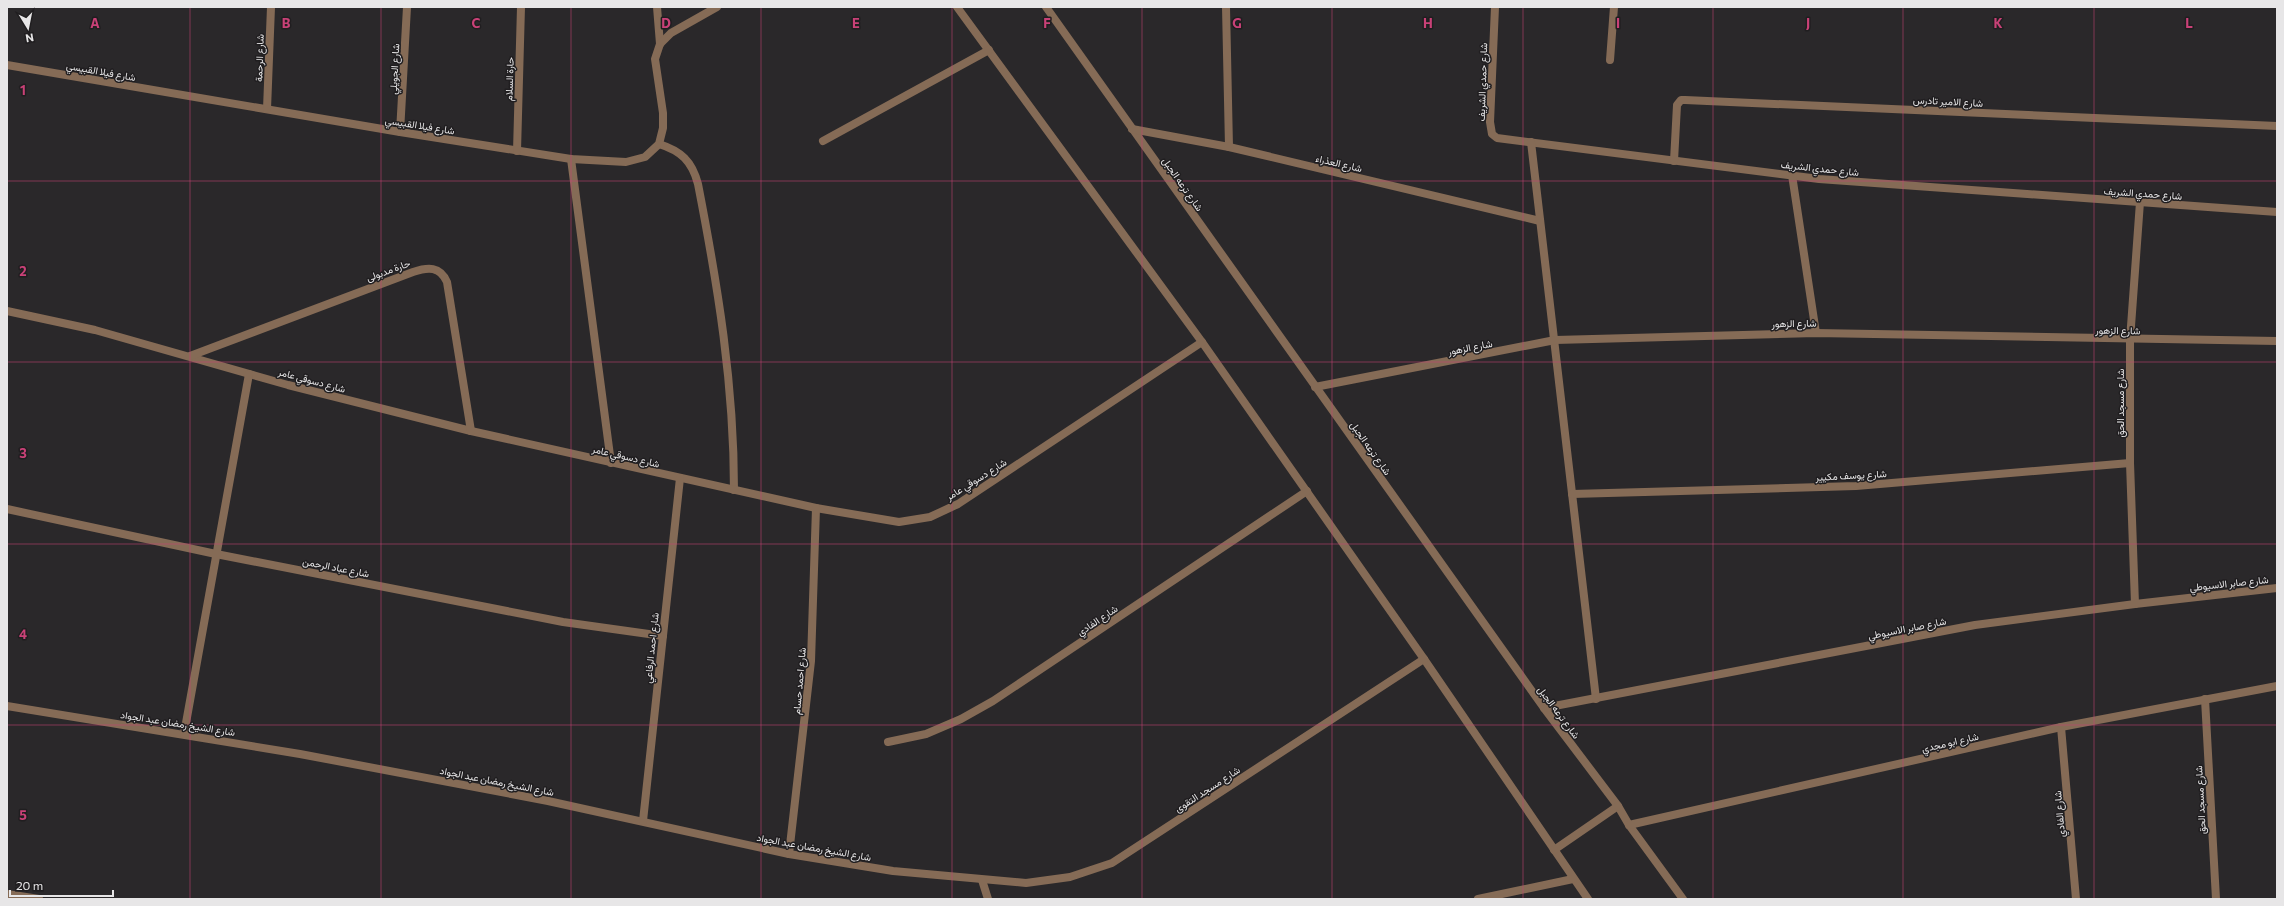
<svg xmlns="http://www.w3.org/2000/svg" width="2284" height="906" viewBox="0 0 2284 906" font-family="Commissioner,Vazirmatn,sans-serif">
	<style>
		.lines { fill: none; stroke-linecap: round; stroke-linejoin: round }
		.street { stroke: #856b56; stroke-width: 8 }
		.grid { fill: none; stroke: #c94177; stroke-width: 1; stroke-opacity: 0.55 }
		.labels { text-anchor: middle; stroke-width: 3; stroke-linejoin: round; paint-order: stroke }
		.street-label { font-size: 10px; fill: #e7e6e7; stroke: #201e20 }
		.grid-label { font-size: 13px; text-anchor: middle; font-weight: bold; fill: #c94177; stroke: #201e20; stroke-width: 3; stroke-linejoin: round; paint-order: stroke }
	</style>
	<rect width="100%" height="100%" fill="#2a282a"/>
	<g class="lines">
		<g class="street">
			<path d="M657 7 660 44"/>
			<path d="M957 7 1202 342 1424 659 1588 899"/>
			<path d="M1046 7 1544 708 1618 806 1629 825 1683 899"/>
			<path d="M1226 7 1229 147"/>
			<path d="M1495 7 1490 122 1492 134 1497 138 1819 179 2277 212"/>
			<path d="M1610 60 1614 7"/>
			<path d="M7 65 400 132 571 159 626 162 645 157 659 144 663 128V113L655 59 660 44 671 33 717 7"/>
			<path d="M267 109 271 7"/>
			<path d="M1132 129 1229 147 1540 221"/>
			<path d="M400 132 407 7"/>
			<path d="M823 141 989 50"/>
			<path d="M1531 142 1596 699"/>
			<path d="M659 144C681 151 692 161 698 184 718 287 734 384 734 490"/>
			<path d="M517 151 521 7"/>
			<path d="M571 159 611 463"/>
			<path d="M1674 161 1677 105 1681 100H1685L2277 126"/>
			<path d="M1792 175 1816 333"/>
			<path d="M7 311 95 330 288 385 471 431 816 508 899 522 930 517 958 504 1202 342"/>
			<path d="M190 356 413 272C428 267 440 266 447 282L471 431"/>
			<path d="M1315 387 1555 340 1816 333 2277 341"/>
			<path d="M1572 494 1856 486 2130 463"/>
			<path d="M7 509 216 554 563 622 663 636"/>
			<path d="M2135 604 2130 463V340L2140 202"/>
			<path d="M2205 699 2216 899"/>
			<path d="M7 706 300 754 548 801 789 854 893 871 1026 883 1070 877 1112 863 1424 659"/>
			<path d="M1544 708 1975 625 2135 604 2277 588"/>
			<path d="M2061 727 2076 899"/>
			<path d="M184 734 249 374"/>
			<path d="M888 742 926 734 961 719 993 701 1307 491"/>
			<path d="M643 821 680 478"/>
			<path d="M1629 825 2061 727 2277 686"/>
			<path d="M1554 850 1618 806"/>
			<path d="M789 854 811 661 816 508"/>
			<path d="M982 880 988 899"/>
			<path d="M7 894 39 899"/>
			<path d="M1478 899 1573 879"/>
		</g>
	</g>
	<path class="grid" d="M190 7V899M381 7V899M571 7V899M761 7V899M952 7V899M1142 7V899M1332 7V899M1523 7V899M1713 7V899M1903 7V899M2094 7V899M7 181H2277M7 362H2277M7 544H2277M7 725H2277"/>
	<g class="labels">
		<g class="street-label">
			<text transform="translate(259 58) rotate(-88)" y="4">شارع الرحمة</text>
			<text transform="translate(394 69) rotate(-87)" y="4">شارع الجويلي</text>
			<text transform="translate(101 71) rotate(10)" y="4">شارع فيلا القبيسي</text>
			<text transform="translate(509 79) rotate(-88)" y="4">حارة السلام</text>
			<text transform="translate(1482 82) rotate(-88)" y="4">شارع حمدي الشريف</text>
			<text transform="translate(1948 101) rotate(3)" y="4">شارع الامير تادرس</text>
			<text transform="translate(420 125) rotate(9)" y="4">شارع فيلا القبيسي</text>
			<text transform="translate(1339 163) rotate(13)" y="4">شارع العذراء</text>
			<text transform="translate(1820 168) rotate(6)" y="4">شارع حمدي الشريف</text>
			<text transform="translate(1183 184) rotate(55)" y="4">شارع ترعه الجبل</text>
			<text transform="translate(2143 193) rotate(4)" y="4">شارع حمدي الشريف</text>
			<text transform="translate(388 270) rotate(-20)" y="4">حارة مدبولى</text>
			<text transform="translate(1794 323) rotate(-1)" y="4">شارع الزهور</text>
			<text transform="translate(2118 330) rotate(1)" y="4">شارع الزهور</text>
			<text transform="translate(1470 347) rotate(-11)" y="4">شارع الزهور</text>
			<text transform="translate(312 380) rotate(15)" y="4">شارع دسوقي عامر</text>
			<text transform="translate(2120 403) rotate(-90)" y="4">شارع مسجد الحق</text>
			<text transform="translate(1371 448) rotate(55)" y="4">شارع ترعه الجبل</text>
			<text transform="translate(626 456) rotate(13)" y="4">شارع دسوقي عامر</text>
			<text transform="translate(1851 475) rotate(-3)" y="4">شارع يوسف مكيير</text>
			<text transform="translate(976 479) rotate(-32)" y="4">شارع دسوقي عامر</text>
			<text transform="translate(336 567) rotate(11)" y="4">شارع عباد الرحمن</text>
			<text transform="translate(2229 583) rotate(-6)" y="4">شارع صابر الاسيوطي</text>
			<text transform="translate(1097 620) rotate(-34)" y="4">شارع الفادي</text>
			<text transform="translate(1907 628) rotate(-11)" y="4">شارع صابر الاسيوطي</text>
			<text transform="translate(651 648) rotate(-84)" y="4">شارع احمد الرفاعي</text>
			<text transform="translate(799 681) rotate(-85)" y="4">شارع احمد حسام</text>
			<text transform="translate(1559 712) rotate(53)" y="4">شارع ترعه الجبل</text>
			<text transform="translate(178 723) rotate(9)" y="4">شارع الشيخ رمضان عبد الجواد</text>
			<text transform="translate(1950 742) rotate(-13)" y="4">شارع ابو مجدي</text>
			<text transform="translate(497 781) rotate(11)" y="4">شارع الشيخ رمضان عبد الجواد</text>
			<text transform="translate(1207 789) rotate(-33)" y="4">شارع مسجد التقوى</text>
			<text transform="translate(2200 800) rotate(-93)" y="4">شارع مسجد الحق</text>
			<text transform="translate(2059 814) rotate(-95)" y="4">شارع الفادي</text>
			<text transform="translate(814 847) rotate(10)" y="4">شارع الشيخ رمضان عبد الجواد</text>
		</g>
	</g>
	<g class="grid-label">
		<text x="95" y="28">A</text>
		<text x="286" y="28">B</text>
		<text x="476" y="28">C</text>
		<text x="666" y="28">D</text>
		<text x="856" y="28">E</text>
		<text x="1047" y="28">F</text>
		<text x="1237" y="28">G</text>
		<text x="1428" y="28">H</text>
		<text x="1618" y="28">I</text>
		<text x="1808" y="28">J</text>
		<text x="1998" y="28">K</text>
		<text x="2189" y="28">L</text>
		<text x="23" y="95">1</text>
		<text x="23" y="276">2</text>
		<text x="23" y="458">3</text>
		<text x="23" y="639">4</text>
		<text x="23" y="820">5</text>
	</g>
	<rect width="2284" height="906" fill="none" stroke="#e7e6e7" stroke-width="16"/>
	<g transform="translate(28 28) rotate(170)" stroke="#201e20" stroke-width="3" paint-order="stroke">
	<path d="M0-3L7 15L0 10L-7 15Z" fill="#e7e6e7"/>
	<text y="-6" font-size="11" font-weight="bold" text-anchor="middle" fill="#e7e6e7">N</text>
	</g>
	<path d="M10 890v6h103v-6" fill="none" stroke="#e7e6e7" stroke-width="2"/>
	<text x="16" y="890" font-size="12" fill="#e7e6e7" stroke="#201e20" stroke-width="3" paint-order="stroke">20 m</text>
</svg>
